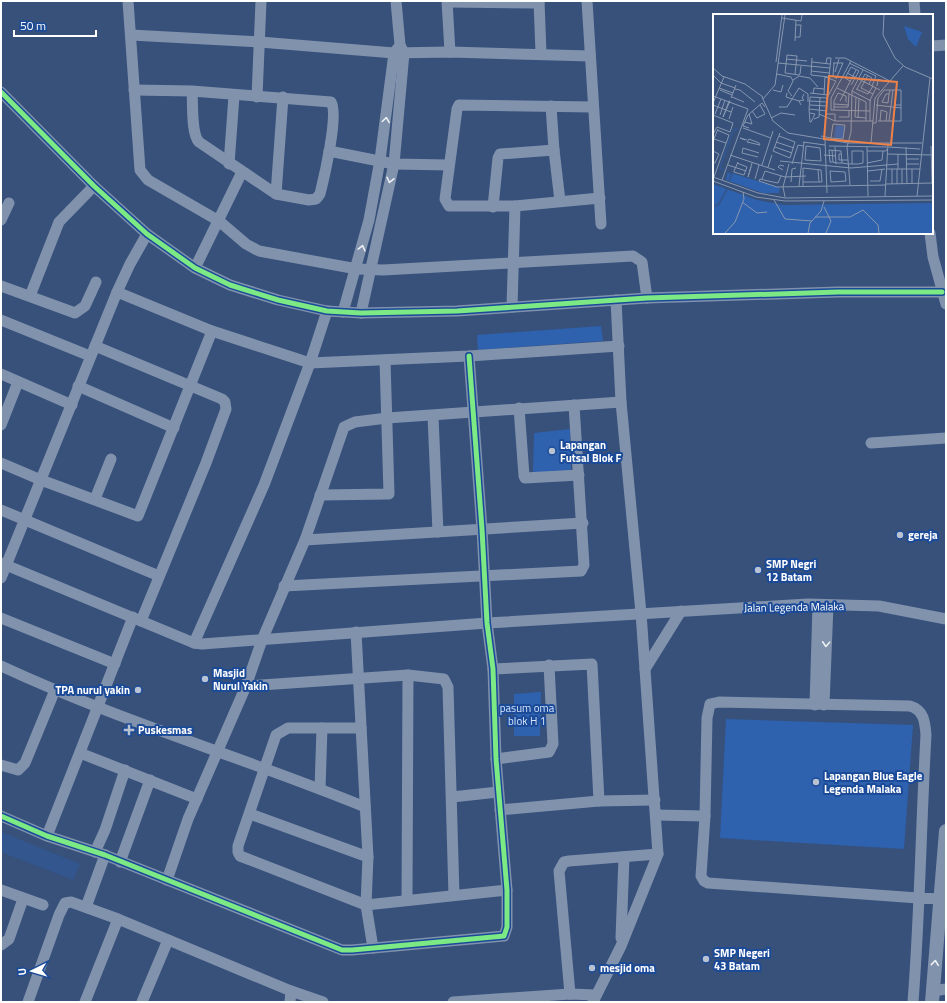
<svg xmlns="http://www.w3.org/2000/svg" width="947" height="1003" viewBox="0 0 947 1003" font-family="'Titillium Web',sans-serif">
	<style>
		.green { fill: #2e61ae }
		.water { fill: #33568e }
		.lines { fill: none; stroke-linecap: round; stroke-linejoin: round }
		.minor { stroke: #8192ad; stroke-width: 11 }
		.tertiary { stroke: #8192ad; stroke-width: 14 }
		.cycleway-casing { stroke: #1a4a98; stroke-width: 8 }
		.cycleway { stroke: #7ce984; stroke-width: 5 }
		.oneway { stroke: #eceff3 }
		.poi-dot { fill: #b9c2d1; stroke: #1a4a98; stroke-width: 1.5 }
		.labels { text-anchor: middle; stroke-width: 4; stroke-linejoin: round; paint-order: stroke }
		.poi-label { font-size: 11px; font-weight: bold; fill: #fff; stroke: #1a4a98; text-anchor: start }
		.street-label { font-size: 11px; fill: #fff; stroke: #1a4a98 }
		.park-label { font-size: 11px; fill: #d5e5fc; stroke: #1a4a98 }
		.inset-river { fill: none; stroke: #33568e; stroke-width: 2 }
		.inset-road { fill: none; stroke: #8797b0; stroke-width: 1 }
		.view { fill: #ee8249; fill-opacity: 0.15; stroke: #ee8249; stroke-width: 2 }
		.inset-edge { fill: none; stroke: #fff; stroke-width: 2 }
	</style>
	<rect width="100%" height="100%" fill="#37517b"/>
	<g class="green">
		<path d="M601 326 603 341 478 350 477 335Z"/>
		<path d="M570 429 571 470 533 473 534 433Z"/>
		<path d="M541 692 540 736H514V694Z"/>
		<path d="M726 719 913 725 904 849 720 838Z"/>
	</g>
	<path class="water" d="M1 832 80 864 73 880 1 852Z"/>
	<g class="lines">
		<g class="minor">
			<path d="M128 1 140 170 148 180 219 221 246 244 259 251 357 269 383 270 633 256 642 262 647 298"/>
			<path d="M447 1 450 52"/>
			<path d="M539 1 541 53"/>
			<path d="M587 1 601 224"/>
			<path d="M914 1 915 15"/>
			<path d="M448 2 539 3"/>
			<path d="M131 35 260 42 394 53 450 52 590 56"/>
			<path d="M932 46 946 45"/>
			<path d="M134 90 192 91 331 102C339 114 324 178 320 194L316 199 309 200 276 194 199 142C191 134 193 103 192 91"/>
			<path d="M1 92 94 186 147 234 195 268 230 285 278 300 327 311 361 313 457 311 647 298 838 292H942"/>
			<path d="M257 97 261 1"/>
			<path d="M551 106 554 150 560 201"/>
			<path d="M593 107 459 105 457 109 445 199 449 206H515L600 198"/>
			<path d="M329 151 394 164 449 165"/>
			<path d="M229 164 234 96"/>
			<path d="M276 194 283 97"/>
			<path d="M493 207 498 158 500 154 554 150"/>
			<path d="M1 220 9 203"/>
			<path d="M930 233 933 257 946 304"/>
			<path d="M195 268 242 172"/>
			<path d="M1 286 75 313 85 306 96 282"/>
			<path d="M117 292 212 331 310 363 469 356 619 346"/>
			<path d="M30 296 59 222 94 186"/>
			<path d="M512 307 515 206"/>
			<path d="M343 312 369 220 380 160 394 53 398 48"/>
			<path d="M361 313 394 164 404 53 400 45 396 1"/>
			<path d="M1 320 90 356"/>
			<path d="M95 346 222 399 225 402 226 409 206 463 141 621"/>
			<path d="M1 374 72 405"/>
			<path d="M78 386 174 428"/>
			<path d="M519 408 524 476 525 478 579 475"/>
			<path d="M433 416 438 532"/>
			<path d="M1 425 18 382"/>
			<path d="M871 443 946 438"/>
			<path d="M1 463 41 480 138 516 212 331"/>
			<path d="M320 495 389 494 385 360"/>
			<path d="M95 499 111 459"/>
			<path d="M1 510 159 576"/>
			<path d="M305 540 583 523"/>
			<path d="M1 563 194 643 202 644 487 623 808 604 879 606 946 619"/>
			<path d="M1 578 117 292 130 264 147 234"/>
			<path d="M284 586 581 571 584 565 574 405"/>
			<path d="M1 618 115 664"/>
			<path d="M356 632 368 857 366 905 373 948"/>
			<path d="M194 643 264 485 310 363 327 311"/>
			<path d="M1 666C119 721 245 758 365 807"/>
			<path d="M493 669 592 664 599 801"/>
			<path d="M645 669 681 611"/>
			<path d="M246 686 408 675 444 679 448 687 454 895"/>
			<path d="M815 705 818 605"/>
			<path d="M824 705 828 605"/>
			<path d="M361 728H288L276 735 238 846V852L240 856 366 905 507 890"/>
			<path d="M80 753 197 799"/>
			<path d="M496 759 549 752 553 744 549 665"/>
			<path d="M1 765 18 770 25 763 55 690"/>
			<path d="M320 789 322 728"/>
			<path d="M452 797 498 792"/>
			<path d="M500 810 599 801 655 800"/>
			<path d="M250 814 368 857"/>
			<path d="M656 815 705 816"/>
			<path d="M1 816 47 836 105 855 342 950H352L504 936 507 927V890L496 759 493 669 487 623 482 529 469 356"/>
			<path d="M47 836 133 617"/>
			<path d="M95 852 105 830 125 770"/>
			<path d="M120 862 150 780"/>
			<path d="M167 880 188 819 246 686 262 640 305 540 344 427 355 422 387 418 621 402"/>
			<path d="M1 890 43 905"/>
			<path d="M407 899 408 675"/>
			<path d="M86 907 105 855"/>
			<path d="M621 938 624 857"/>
			<path d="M1 945 9 939 23 899"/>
			<path d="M933 991 946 989"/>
			<path d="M570 994 559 871 564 862 569 861 658 854"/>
			<path d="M28 1002 59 915 65 903 71 902 118 919 291 991 323 1002"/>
			<path d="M85 1002 118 919"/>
			<path d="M142 1002 168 940"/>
			<path d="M290 1002 291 991"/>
			<path d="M453 1002 570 994 596 995"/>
			<path d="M593 1002 621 946 658 854 641 613 621 402 616 300"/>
			<path d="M913 1002C920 913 921 824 926 735 925 722 924 710 910 706L719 702 710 704 707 718 705 816 701 876 704 881 708 883 918 898 942 899"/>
		</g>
		<path class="tertiary" d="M932 1002 946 831"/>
		<defs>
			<g id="cycleway">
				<path d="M1 92 94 186 147 234 195 268 230 285 278 300 327 311 361 313 457 311 647 298 838 292H942"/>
				<path d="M1 816 47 836 105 855 342 950H352L504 936 507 927V890L496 759 493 669 487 623 482 529 469 356"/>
			</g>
		</defs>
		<use href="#cycleway" class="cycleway-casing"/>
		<use href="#cycleway" class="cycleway"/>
	</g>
	<defs><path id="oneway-chevron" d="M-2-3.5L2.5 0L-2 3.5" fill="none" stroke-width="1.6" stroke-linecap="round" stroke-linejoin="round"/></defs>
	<g class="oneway">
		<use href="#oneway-chevron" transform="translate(386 120) rotate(-82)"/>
		<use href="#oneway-chevron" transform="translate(390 180) rotate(103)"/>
		<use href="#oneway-chevron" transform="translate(362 248) rotate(-76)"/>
		<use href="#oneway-chevron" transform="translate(826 644) rotate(93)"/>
		<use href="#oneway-chevron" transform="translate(935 963) rotate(-84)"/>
	</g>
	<g class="poi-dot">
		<circle cx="552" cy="451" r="4"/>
		<circle cx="900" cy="535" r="4"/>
		<circle cx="758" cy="570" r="4"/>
		<circle cx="205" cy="679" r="4"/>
		<circle cx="138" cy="690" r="4"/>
		<path d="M127 724h4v4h4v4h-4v4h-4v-4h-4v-4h4z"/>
		<circle cx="816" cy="782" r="4"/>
		<circle cx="706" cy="959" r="4"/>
		<circle cx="592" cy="968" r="4"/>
	</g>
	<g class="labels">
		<g class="poi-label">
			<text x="560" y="449">Lapangan<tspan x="560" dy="13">Futsal Blok F</tspan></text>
			<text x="908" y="539">gereja</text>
			<text x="766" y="568">SMP Negri<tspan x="766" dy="13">12 Batam</tspan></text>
			<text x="213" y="677">Masjid<tspan x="213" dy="13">Nurul Yakin</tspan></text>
			<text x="130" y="694" text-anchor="end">TPA nurul yakin</text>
			<text x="138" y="734">Puskesmas</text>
			<text x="824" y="780">Lapangan Blue Eagle<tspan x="824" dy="13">Legenda Malaka</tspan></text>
			<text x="714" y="957">SMP Negeri<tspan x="714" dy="13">43 Batam</tspan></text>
			<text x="600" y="972">mesjid oma</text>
		</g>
		<g class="street-label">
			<text transform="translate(794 607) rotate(-1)" y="4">Jalan Legenda Malaka</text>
		</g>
		<g class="park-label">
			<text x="527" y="712">pasum oma<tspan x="527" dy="13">blok H 1</tspan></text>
		</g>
	</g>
	<g transform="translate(713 14)">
		<rect width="220" height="220" fill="#37517b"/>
		<path d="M191 12 209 18 203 33 195 25ZM123 111 131 112 130 125 121 123ZM15 158 67 174 66 179H50L13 166ZM0 170 44 186 71 191 220 189V219H0Z" fill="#2e61ae"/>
		<path class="inset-river" d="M12 157 7 154 20 117 25 114M14 158 19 160 16 167M0 193 6 190 14 175"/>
		<path class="inset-road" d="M171 1 170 21 182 44 192 53 220 65M69 4 88 7 89 1M82 23H87L88 11H83M82 27 83 6M99 44 98 61 116 63 118 44H114L113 49M122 44H132L177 67M73 45 94 47M138 47 118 84V96L157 97M63 48 69 1M99 48 117 50M65 49 117 54M120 49H130L123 65M121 49 120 62 123 64M136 49 163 62 159 72M0 54 9 62 32 70 50 83M98 57 116 59M122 58 126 45M134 59 167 76M64 60 78 63 80 67 75 77 79 82M82 60 84 42 74 41 72 59 86 61 87 60 88 52M155 61 148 74 160 80M1 62 8 69 22 74M80 66 86 62 97 64 105 73M137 67 132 64 138 53 146 57 138 71M164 72 165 65 170 67M6 74 20 79M124 74 153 88V107M22 75 27 76 42 88M143 75 155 80 160 72M144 75 152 60 159 64 156 70M7 76 19 81M60 76 68 78 70 71M139 77 158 87M183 78 182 91H188M74 79 73 83 86 87 88 91M97 79 115 81M100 80 101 74 111 75M176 80H173L169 88 175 89 176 80 177 76M111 81 112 63 123 67 114 84 113 102M115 81 116 63M0 82 35 95 9 166M19 83 31 88M49 83 60 107 75 119 135 129H209M97 83 114 84M143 83 142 103 153 104M18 84 23 71M50 85 62 71 72 1M16 87H17L10 103ZM86 87 91 86 89 84 91 80M97 87 114 88M127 87 143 56M0 89 11 63M121 90 136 91M0 91 18 98M97 91 114 92M163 91 188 94M66 93H74L86 74 95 80V88M121 93H135L136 80M96 95 114 97M121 96V87L125 79 133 82V88M39 97 44 104 52 100 47 91M97 99 102 100 98 108H97L96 95 97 83M2 100 8 85M106 100 122 107H160M114 100H122V107M0 101 20 109 17 118 4 113 0 120M7 101 12 86M126 103H136V97M58 104 68 99 82 101M145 104 146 85M16 105 20 93M101 105 106 103 107 84M157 107V86L163 74M167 107 168 96 174 98 173 107M176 107 180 76M32 108 39 110 36 100M160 109H163L165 84 171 76H188V107H165M30 114 58 124M36 114 30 112 35 101 49 89 52 93M67 119 60 137 77 144M66 122 82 128 77 144M108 122 118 124 129 125H130L132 111 120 110 118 124V125M1 125 13 129M36 125 46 129 47 131 34 128ZM32 126 27 124 34 126M112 126 114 179M0 127 5 115M63 128 81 134M90 128 112 131M158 129 162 84 190 52M93 132 107 134 108 147 92 146ZM116 132 174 133M218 132 219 169M62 133 79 139M122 133 123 150M154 133 155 182M175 133 207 135M193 133 194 170M119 136 120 148M0 137 6 140 2 149 0 148M154 137H173L174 135M128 140H126V146H135M174 140 220 141M185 140V155M17 141 62 156M111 141 123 142M45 143 29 139 30 134 46 139M193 145H206M67 147 138 154 185 150M24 149 34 153 31 161 21 158V157L25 148M129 149 128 137 116 136 117 148H120L123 149H129L135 150H145L150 149V137H139V150M154 149 169 146 170 137M79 150 85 131 90 132M193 150H206M15 151 33 157M49 151 60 117M38 153 35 163 39 149M55 153 59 141M105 155 106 168M174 155H207M189 155V170M70 156 65 153 67 151 71 152M117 157 132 158 133 167 118 168ZM155 157 172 155M0 163 45 179 72 184 220 182M1 163 16 121 4 116M42 165 46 151M49 165 52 157 72 163 93 162M0 167 43 183 72 187 220 186M55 167 47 165 46 167 64 173 173 171M55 167 65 169 68 162M157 167H167L169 155M78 168 79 155 83 154M90 168H109L108 156 90 154V172M199 169V155M173 170 220 169M179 170V155M184 170V155M137 171 134 133 138 118 139 77 150 56M86 172 91 128M172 182 175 129M204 182 217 64M72 183 70 173 76 150M61 186 72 205 99 207M29 188 44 199 54 198M111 193 118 207 113 219M102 203H137L150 196 165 211 166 219M12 219 22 208 31 185 30 178M95 219 97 209 108 197 111 187"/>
		<path class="view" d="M116 62 184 68 178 131 111 125Z"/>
		<rect width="220" height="220" class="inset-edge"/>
	</g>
	<rect width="947" height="1003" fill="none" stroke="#ffffff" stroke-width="4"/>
	<g transform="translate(32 971) rotate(265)" stroke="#1a4a98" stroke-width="3" paint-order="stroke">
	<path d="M0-3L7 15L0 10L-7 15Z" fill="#ffffff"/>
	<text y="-6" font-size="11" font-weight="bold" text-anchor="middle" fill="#ffffff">U</text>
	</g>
	<path d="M14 30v6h82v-6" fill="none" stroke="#ffffff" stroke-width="2"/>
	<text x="20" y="30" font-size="12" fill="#ffffff" stroke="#1a4a98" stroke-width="3" paint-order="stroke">50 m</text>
</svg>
